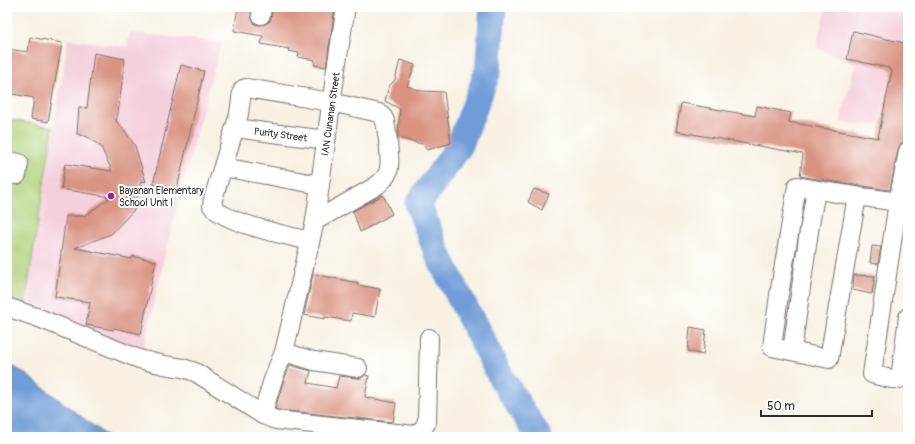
<svg xmlns="http://www.w3.org/2000/svg" width="915" height="444" viewBox="0 0 915 444" font-family="Pangolin,sans-serif">
	<style>
		.built { fill: #f4cfdc }
		.green { fill: #afd179; stroke: #6d7e52 }
		.water { fill: #6f9dd7; stroke: #4d6481 }
		.lines { fill: none; stroke-linecap: round; stroke-linejoin: round }
		.river { stroke: #6f9dd7; stroke-width: 27 }
		.building { fill: #d99381 }
		.minor-casing { stroke: #73706b; stroke-width: 20 }
		.minor { stroke: #fff; stroke-width: 18 }
		.poi-dot { fill: #b5179e; stroke: #fff; stroke-width: 1.5 }
		.labels { text-anchor: middle; stroke-width: 4; stroke-linejoin: round; paint-order: stroke }
		.street-label { font-size: 10px; fill: #2b2b2b; stroke: #fff }
		.poi-label { font-size: 10px; fill: #2b2b2b; stroke: #fff; text-anchor: start }
	</style>
	<rect width="100%" height="100%" fill="#fff"/>
	<filter id="ink" filterUnits="userSpaceOnUse"><feTurbulence type="fractalNoise" baseFrequency=".025" numOctaves="2"/><feDisplacementMap in="SourceGraphic" scale="8" xChannelSelector="R" yChannelSelector="G"/><feConvolveMatrix kernelMatrix="1 2 1 2 8 2 1 2 1" color-interpolation-filters="sRGB"/></filter>
	<filter id="wash" filterUnits="userSpaceOnUse"><feTurbulence type="fractalNoise" baseFrequency=".012" numOctaves="4" result="noise"/><feDisplacementMap in="SourceGraphic" scale="16" xChannelSelector="R" yChannelSelector="G"/><feGaussianBlur stdDeviation="0.9" result="paint"/><feColorMatrix in="noise" values="0 0 0 0 0 0 0 0 0 0 0 0 0 0 0 0 0 1.4 0 .05"/><feComposite in="paint" operator="in"/></filter>
	<g filter="url(#wash)">
		<rect width="100%" height="100%" fill="#f8f1e2"/>
		<g class="built">
			<path d="M826 7H908V76L891 73 879 125 840 123 855 64 816 48Z"/>
			<path d="M130 33 222 42 196 133 164 259 142 356 26 304 68 39 127 47Z"/>
		</g>
		<path class="green" d="M7 119 53 127 25 304 7 298Z"/>
		<path class="water" d="M7 363 23 372 108 437H7Z"/>
		<g class="lines">
			<path class="river" d="M493 7 488 71 460 145 418 204 439 257 502 379 539 437"/>
		</g>
		<g id="blocks">
			<g class="building">
				<path d="M238 7H251V14L252 19 255 24 260 25 265 24 270 21 271 16 272 7H329L335 8 326 67 314 65 315 60 298 57 299 53 288 51 289 49 261 44 263 36 234 31Z"/>
				<path d="M853 31 908 44V141H904L900 144 898 149 890 190 836 182 800 176 803 154 676 131 681 103 755 116 757 106 791 113 789 122 878 138 892 70H889V68L847 59Z"/>
				<path d="M30 37 62 43 48 122 31 119 34 98 7 93V49L28 52Z"/>
				<path d="M94 53 125 59 118 113 116 121 125 131 135 146 146 182 141 181 134 210 111 234 75 248 132 259V256L156 261 141 334 114 328 113 330 86 325 90 302 55 297 66 216H84L111 197 61 189 65 164 112 171 101 147 88 137 77 134 79 107 87 108Z"/>
				<path d="M400 60 415 65 407 86 422 91 444 92 451 143 427 150 422 144 398 138V133L400 109 385 101 389 86 395 80Z"/>
				<path d="M181 65 204 71 177 189 153 184Z"/>
				<path d="M534 189 549 194 542 210 528 202Z"/>
				<path d="M383 195 392 214 360 232 353 211Z"/>
				<path d="M872 246 881 247 878 264 870 263Z"/>
				<path d="M313 274 358 283 357 285 380 289 375 317 352 313 351 321 325 317V319L304 315Z"/>
				<path d="M854 275 875 276 872 294 853 290Z"/>
				<path d="M690 327 706 330 703 355 688 351Z"/>
				<path d="M290 365 311 371 308 383 336 388 339 376 357 378H361L365 375 369 376 365 397 396 403 393 422 278 410 275 409 282 386Z"/>
			</g>
		</g>
	</g>
	<g filter="url(#ink)">
		<use href="#blocks" fill-opacity="0" stroke="#73706b" stroke-width="1"/>
		<g class="lines">
			<defs>
				<g id="minor">
					<path d="M346 7 337 62 315 221 284 352C275 372 268 393 263 415L276 420 415 435 422 430 427 422 429 338"/>
					<path d="M261 15 262 7"/>
					<path id="s1" d="M235 128 326 140"/>
					<path d="M908 151 898 202 872 374 891 379H900L908 317"/>
					<path d="M7 161 19 163 17 175 7 174"/>
					<path d="M223 167 320 185"/>
					<path d="M857 196 829 359 772 347 779 295 797 186C830 193 864 197 898 202"/>
					<path d="M310 241C289 236 224 223 212 206L213 199 239 114 242 91 243 89 246 88 331 102 379 113 383 117 385 121C387 133 392 162 388 172 386 178 381 182 376 186L315 221"/>
					<path d="M7 307 39 318 139 359 164 365 183 368 195 372 263 415"/>
					<path d="M792 351 809 231 816 190"/>
					<path d="M284 352 314 361 358 368"/>
				</g>
			</defs>
			<use href="#minor" class="minor-casing"/>
			<use href="#minor" class="minor"/>
		</g>
	</g>
	<circle class="poi-dot" cx="111" cy="196" r="4"/>
	<g class="labels">
		<g class="street-label">
			<text transform="translate(330 114) rotate(-82)" y="4">IAN Cunanan Street</text>
			<text dy="4" stroke="none"><textPath href="#s1" startOffset="46">Purity Street</textPath></text>
		</g>
		<g class="poi-label">
			<text x="119" y="194">Bayanan Elementary<tspan x="119" dy="12">School Unit I</tspan></text>
		</g>
	</g>
	<rect width="915" height="444" fill="none" stroke="#fff" stroke-width="24"/>
	<path d="M761 410v6h111v-6" fill="none" stroke="#2b2b2b" stroke-width="2"/>
	<text x="767" y="410" font-size="12" fill="#2b2b2b" stroke="#ffffff" stroke-width="3" paint-order="stroke">50 m</text>
</svg>
